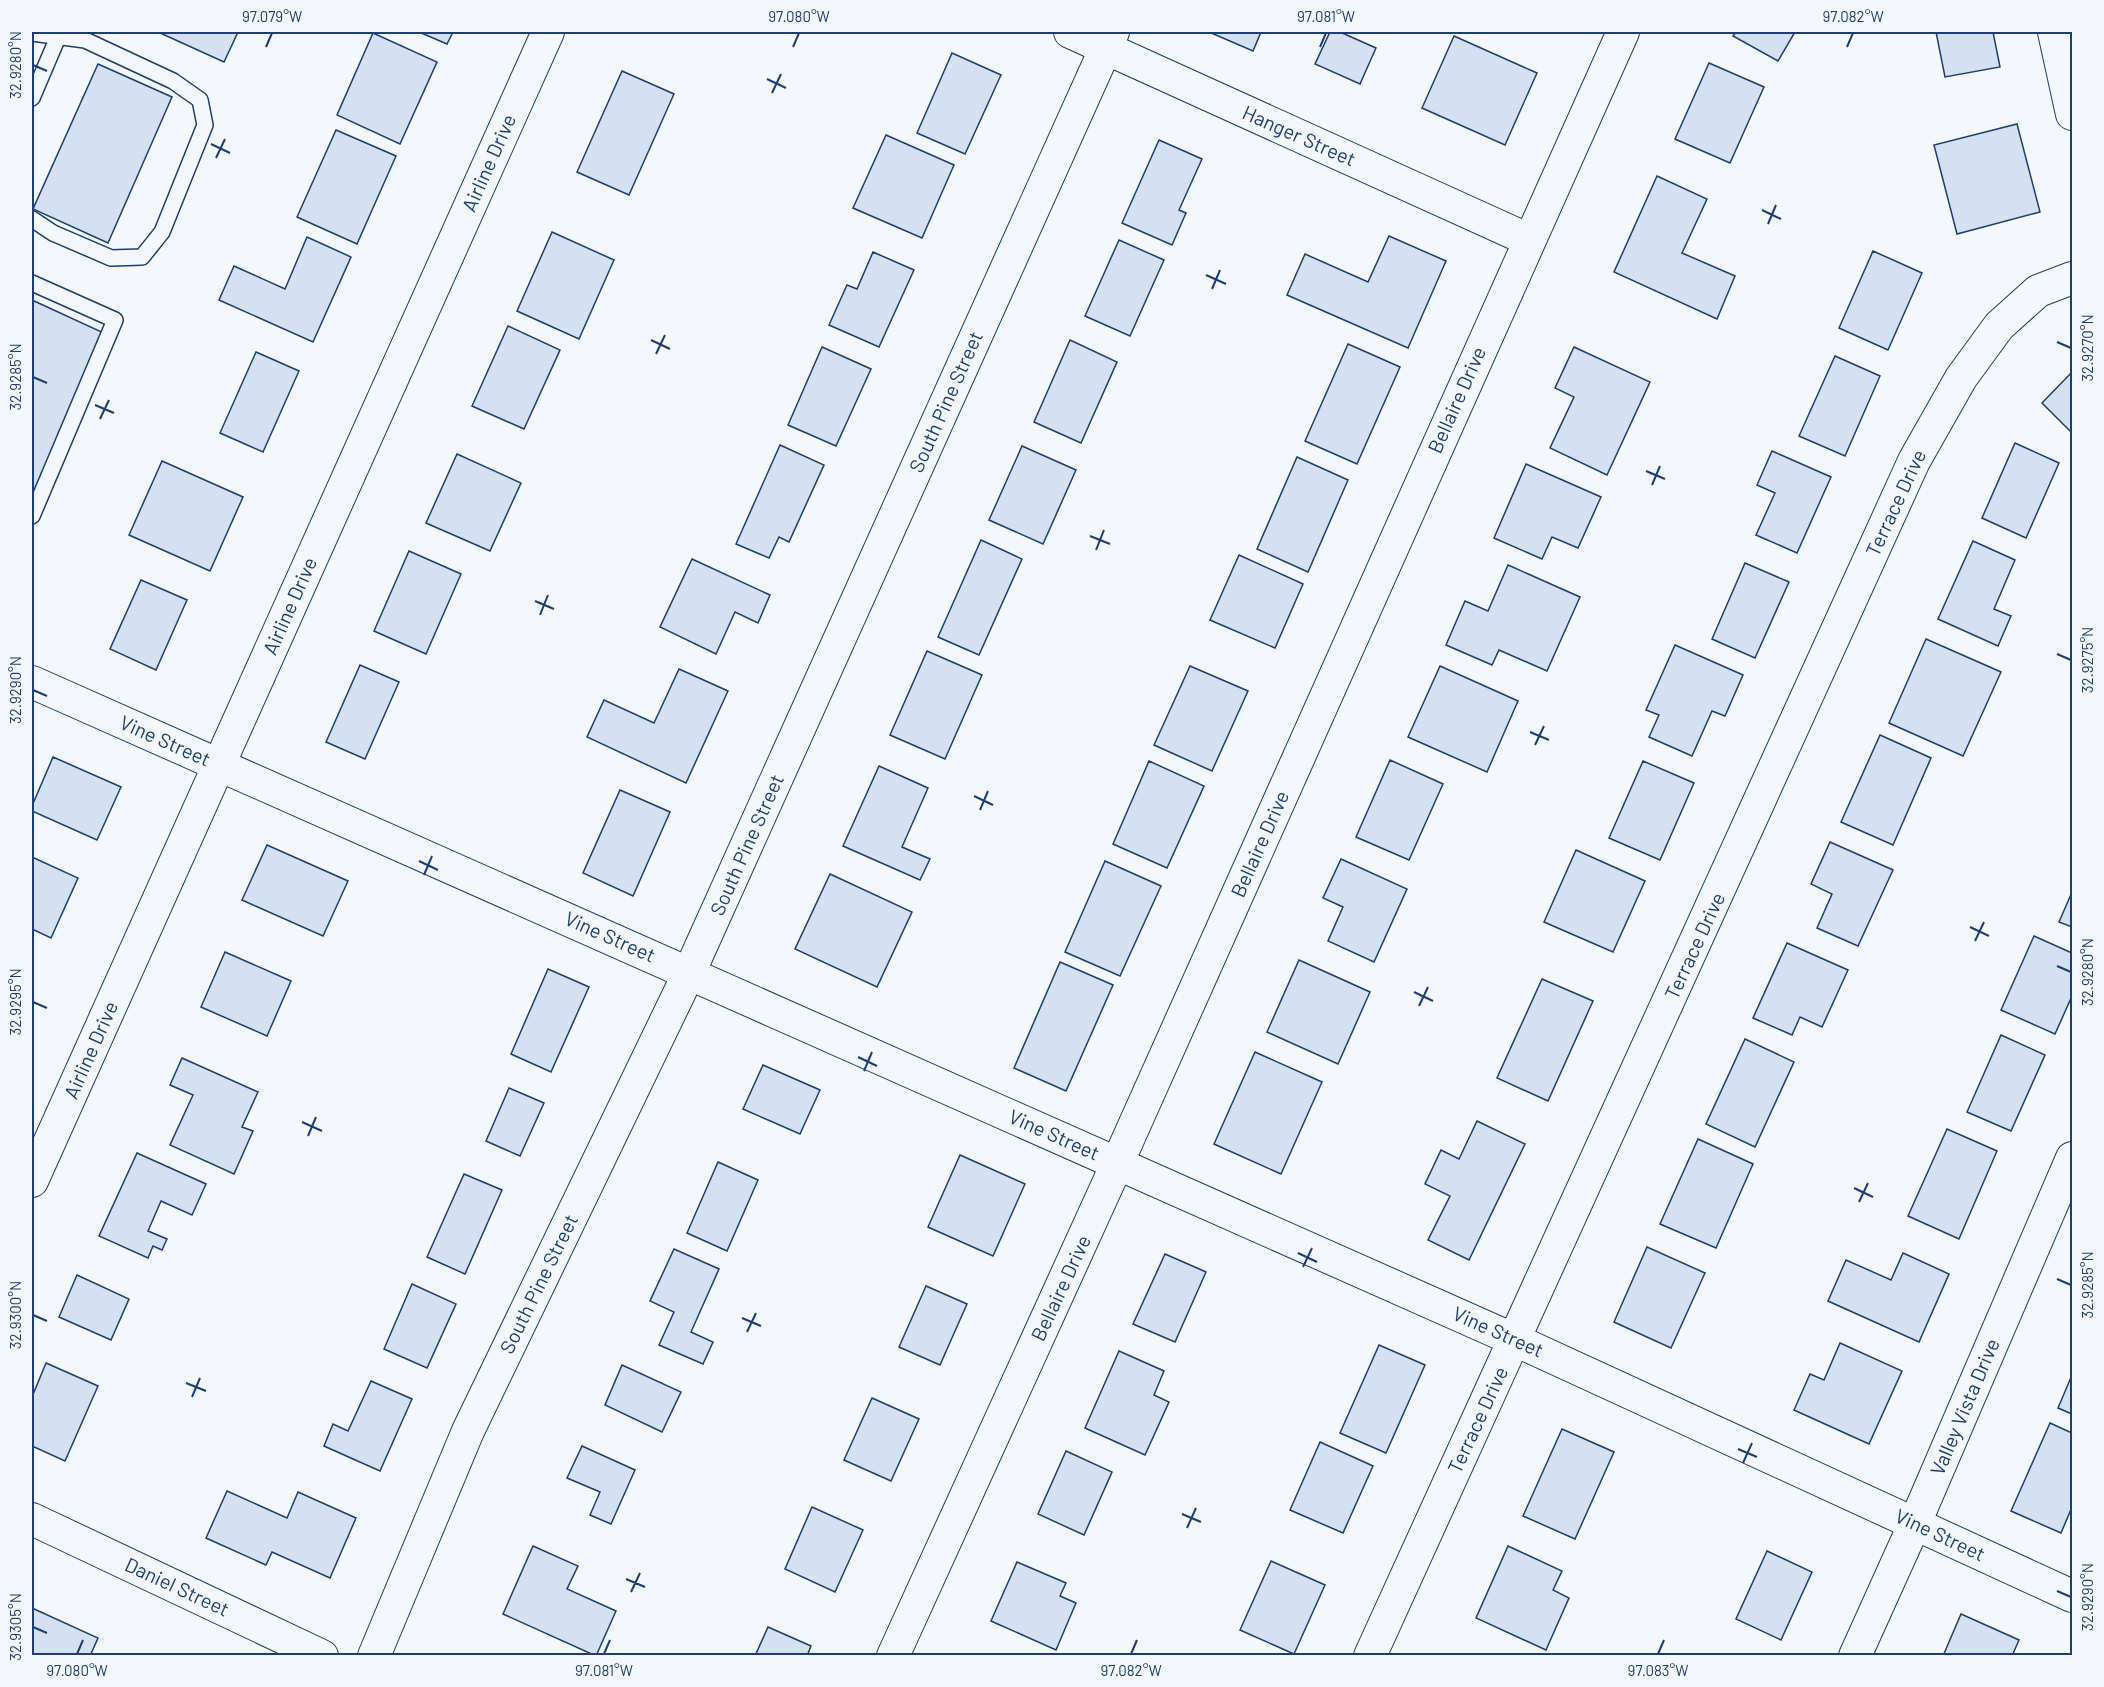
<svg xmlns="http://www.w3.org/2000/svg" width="2104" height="1687" viewBox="0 0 2104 1687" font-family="Barlow,sans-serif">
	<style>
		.building { fill: #d5e0f0; stroke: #1d3f73; stroke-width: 1.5 }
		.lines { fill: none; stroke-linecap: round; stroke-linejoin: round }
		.lane-casing { stroke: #1d3f73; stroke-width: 18 }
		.street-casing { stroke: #1d3f73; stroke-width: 34 }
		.lane { stroke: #f4f7fb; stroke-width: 15 }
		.street { stroke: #f4f7fb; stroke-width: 32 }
		.ticks { fill: none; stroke: #1d3f73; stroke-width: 2 }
		.labels { text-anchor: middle; stroke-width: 4.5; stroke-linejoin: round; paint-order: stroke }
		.street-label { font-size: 20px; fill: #1d3f73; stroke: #f4f7fb }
		.neatline { fill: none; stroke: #1d3f73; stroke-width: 2 }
		.ticks-label { font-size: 15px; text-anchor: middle; fill: #1d3f73 }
	</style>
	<rect width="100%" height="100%" fill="#f4f7fb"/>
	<g class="building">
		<path d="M158 32H238L224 62Z"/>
		<path d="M419 32H453L447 44Z"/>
		<path d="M1209 32H1261L1253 51Z"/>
		<path d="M1330 32H1340L1376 48 1360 84 1315 64Z"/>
		<path d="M1736 32H1795L1778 61 1733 36Z"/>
		<path d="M1936 32H1993L2000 67 1945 77Z"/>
		<path d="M373 33 437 62 400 144 337 115Z"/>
		<path d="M1454 36 1537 73 1505 145 1422 108Z"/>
		<path d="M952 53 1001 75 965 154 917 133Z"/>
		<path d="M1709 63 1764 87 1730 163 1675 139Z"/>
		<path d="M98 64 172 97 108 243 33 209Z"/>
		<path d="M622 71 674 94 629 195 577 172Z"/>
		<path d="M2017 124 2040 212 1957 234 1934 145Z"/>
		<path d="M336 130 396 156 357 244 297 217Z"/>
		<path d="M886 135 954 165 922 238 853 208Z"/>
		<path d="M1159 140 1202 159 1179 210 1186 213 1172 245 1122 223Z"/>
		<path d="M1657 176 1707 199 1682 253 1735 276 1717 319 1614 272Z"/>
		<path d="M552 232 614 260 579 339 517 311Z"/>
		<path d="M1389 236 1446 261 1408 348 1287 295 1305 254 1368 282Z"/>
		<path d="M307 237 351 257 313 342 219 300 234 266 285 289Z"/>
		<path d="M1119 240 1164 260 1130 336 1085 316Z"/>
		<path d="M1873 251 1922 273 1888 350 1839 328Z"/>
		<path d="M873 252 914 270 879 347 829 325 847 285 857 289Z"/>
		<path d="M32 300 106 334 32 498Z"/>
		<path d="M508 326 560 350 524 429 472 406Z"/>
		<path d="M1070 340 1117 362 1081 443 1034 422Z"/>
		<path d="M1348 344 1400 367 1357 464 1305 441Z"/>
		<path d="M822 347 871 369 836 446 788 425Z"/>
		<path d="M1574 347 1650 382 1607 475 1550 448 1574 397 1555 388Z"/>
		<path d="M256 352 299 371 263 452 220 433Z"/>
		<path d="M1835 356 1880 376 1845 456 1799 436Z"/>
		<path d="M2072 372V433L2042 403Z"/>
		<path d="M2015 443 2059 463 2026 538 1982 518Z"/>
		<path d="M780 445 824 465 789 542 779 537 769 558 736 544Z"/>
		<path d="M1022 446 1076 470 1043 544 989 520Z"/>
		<path d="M1772 451 1831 477 1797 553 1756 535 1775 493 1757 485Z"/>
		<path d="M457 454 521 483 490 551 426 523Z"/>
		<path d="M1297 457 1348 480 1308 572 1257 549Z"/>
		<path d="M162 461 243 497 210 571 129 535Z"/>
		<path d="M1526 464 1601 497 1578 548 1552 537 1542 559 1494 538Z"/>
		<path d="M981 540 1022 559 979 655 938 637Z"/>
		<path d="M1973 541 2015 560 1994 609 2011 616 1998 646 1938 619Z"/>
		<path d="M409 551 461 574 426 654 374 631Z"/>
		<path d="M1239 555 1303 584 1275 648 1210 620Z"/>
		<path d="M692 559 770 595 758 623 735 612 716 654 660 627Z"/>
		<path d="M1745 563 1789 582 1755 658 1712 639Z"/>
		<path d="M1508 565 1580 597 1547 671 1499 650 1492 665 1446 645 1465 601 1488 611Z"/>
		<path d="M141 580 187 600 156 670 110 649Z"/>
		<path d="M1926 639 2001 672 1963 756 1889 723Z"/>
		<path d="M1675 645 1743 675 1725 716 1712 711 1692 756 1649 737 1659 715 1646 710Z"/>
		<path d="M927 651 982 675 945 759 890 735Z"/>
		<path d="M360 665 399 682 365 759 326 742Z"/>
		<path d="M1190 666 1248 691 1212 771 1154 745Z"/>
		<path d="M1440 666 1518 701 1487 772 1408 737Z"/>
		<path d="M679 669 728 691 686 783 587 737 604 700 654 723Z"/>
		<path d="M1880 735 1931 758 1893 845 1841 822Z"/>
		<path d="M53 757 121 787 97 840 32 811V806Z"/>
		<path d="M1390 760 1443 784 1409 860 1356 837Z"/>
		<path d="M1149 761 1204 786 1167 868 1113 844Z"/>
		<path d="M1643 761 1694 783 1660 860 1609 838Z"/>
		<path d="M879 766 928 788 902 847 930 859 920 880 843 846Z"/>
		<path d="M620 790 670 812 633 896 583 873Z"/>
		<path d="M1830 842 1893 870 1858 946 1817 928 1832 894 1811 884Z"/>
		<path d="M267 845 348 881 323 936 242 900Z"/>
		<path d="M1576 850 1645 881 1613 952 1544 922Z"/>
		<path d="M32 857 78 878 51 938 32 929Z"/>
		<path d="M1341 859 1407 889 1374 962 1328 941 1343 907 1323 898Z"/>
		<path d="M1105 861 1161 886 1120 976 1065 952Z"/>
		<path d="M830 874 912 912 877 987 795 949Z"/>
		<path d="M2072 892V927L2059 922Z"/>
		<path d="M2034 936 2072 953V996L2055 1034 2001 1010Z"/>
		<path d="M1787 943 1848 970 1822 1027 1800 1017 1792 1035 1753 1018Z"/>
		<path d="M225 952 291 981 267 1036 201 1007Z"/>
		<path d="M1299 960 1370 992 1338 1064 1267 1032Z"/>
		<path d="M1060 962 1113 985 1066 1091 1014 1068Z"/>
		<path d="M548 969 589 987 551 1072 511 1054Z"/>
		<path d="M1542 979 1593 1001 1548 1101 1497 1078Z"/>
		<path d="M2001 1035 2045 1055 2011 1131 1967 1112Z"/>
		<path d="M1745 1039 1794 1062 1755 1147 1706 1124Z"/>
		<path d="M1255 1052 1322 1082 1281 1174 1214 1144Z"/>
		<path d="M182 1058 258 1092 242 1127 253 1131 234 1174 170 1145 193 1095 170 1085Z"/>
		<path d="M763 1065 820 1090 800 1134 743 1109Z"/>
		<path d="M509 1088 544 1103 520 1156 486 1141Z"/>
		<path d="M1477 1121 1525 1144 1469 1260 1428 1240 1450 1196 1425 1184 1441 1150 1459 1159Z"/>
		<path d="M1947 1129 1997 1151 1959 1239 1908 1216Z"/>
		<path d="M1698 1139 1753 1164 1716 1248 1660 1224Z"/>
		<path d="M137 1153 206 1184 192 1215 161 1201 148 1231 167 1239 162 1250 153 1246 148 1258 99 1236Z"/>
		<path d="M960 1155 1025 1184 993 1256 928 1227Z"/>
		<path d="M718 1162 758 1180 727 1251 687 1233Z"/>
		<path d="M464 1174 502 1190 465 1274 427 1257Z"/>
		<path d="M1647 1247 1705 1273 1671 1348 1614 1322Z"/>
		<path d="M674 1249 719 1269 691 1332 713 1342 703 1364 659 1345 674 1312 650 1301Z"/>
		<path d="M1903 1253 1949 1274 1919 1342 1828 1301 1846 1260 1891 1280Z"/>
		<path d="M1165 1254 1206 1272 1175 1342 1133 1324Z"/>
		<path d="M77 1275 129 1299 111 1340 59 1317Z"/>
		<path d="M412 1284 456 1304 427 1368 384 1349Z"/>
		<path d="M926 1286 967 1304 940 1365 899 1347Z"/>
		<path d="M1840 1343 1902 1371 1869 1444 1794 1410 1810 1374 1824 1380Z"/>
		<path d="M1379 1345 1425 1365 1386 1453 1340 1433Z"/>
		<path d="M1119 1351 1164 1371 1154 1395 1169 1402 1145 1455 1085 1428Z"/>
		<path d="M46 1363 98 1386 65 1461 32 1446V1397Z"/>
		<path d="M622 1365 681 1392 662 1432 605 1405Z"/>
		<path d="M2072 1375V1414L2058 1408Z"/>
		<path d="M371 1381 412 1399 380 1471 324 1446 333 1424 348 1431Z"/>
		<path d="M872 1398 919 1419 891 1481 844 1460Z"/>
		<path d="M2050 1423 2072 1433V1507L2061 1533 2011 1511Z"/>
		<path d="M1562 1429 1614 1452 1575 1539 1523 1516Z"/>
		<path d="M1320 1442 1373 1466 1343 1533 1290 1510Z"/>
		<path d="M582 1446 635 1470 611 1524 590 1515 600 1492 567 1478Z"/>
		<path d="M1066 1451 1112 1472 1084 1535 1038 1514Z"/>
		<path d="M227 1491 287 1518 298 1492 356 1518 330 1578 272 1552 266 1565 206 1538Z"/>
		<path d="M812 1507 863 1530 835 1592 785 1569Z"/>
		<path d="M533 1546 578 1566 567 1589 616 1611 596 1656 503 1614Z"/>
		<path d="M1508 1546 1562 1571 1553 1590 1569 1598 1546 1650 1476 1618Z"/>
		<path d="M1767 1551 1812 1572 1781 1640 1736 1619Z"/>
		<path d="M1271 1561 1325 1585 1294 1654 1240 1630Z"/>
		<path d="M1017 1562 1066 1583 1060 1596 1076 1603 1056 1650 991 1621Z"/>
		<path d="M32 1608 98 1638 90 1656H32Z"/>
		<path d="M1961 1614 2019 1640 2012 1656H1943Z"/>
		<path d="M768 1627 811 1646 807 1656H755Z"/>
	</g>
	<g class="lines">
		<defs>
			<g id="lane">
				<path d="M32 33 85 40 173 81 200 100 205 125 162 232 142 257 111 258 53 233 32 219"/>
				<path d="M32 98 58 37"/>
				<path d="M32 283 115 320 32 516"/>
			</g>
			<g id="street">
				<path d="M1070 32 1529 240"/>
				<path d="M2054 32 2072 114"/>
				<path d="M32 682 1515 1340 2072 1596"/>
				<path d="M32 1181 548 32"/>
				<path d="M32 1519 322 1656"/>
				<path d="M374 1656 468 1431 689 973 1113 32"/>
				<path d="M893 1656 1117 1164 1623 32"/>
				<path d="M1370 1656 1914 461 1961 378 1999 326 2038 291 2072 278"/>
				<path d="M1855 1656 1915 1523 2072 1158"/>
			</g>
		</defs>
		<use href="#lane" class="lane-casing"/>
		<use href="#street" class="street-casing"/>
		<use href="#lane" class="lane"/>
		<use href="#street" class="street"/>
	</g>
	<path class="ticks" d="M266 47 272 33M793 47 799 33M1320 47 1326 33M1847 47 1853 33M33 65 47 71M767 79 786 88M772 93 781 74M211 144 230 153M216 158 225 139M1762 210 1781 219M1768 224 1776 205M1206 275 1226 284M1212 289 1220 270M651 340 670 349M2057 342 2071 348M656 354 665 335M33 377 47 383M95 405 114 413M100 419 109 400M1646 471 1665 479M1652 485 1660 466M1090 536 1110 544M1096 550 1104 530M535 601 554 609M540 615 548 595M2057 654 2071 660M33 690 47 696M1530 732 1549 740M1535 745 1544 726M974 796 993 805M980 810 988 791M419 861 438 870M424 875 432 856M1970 927 1989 936M1975 941 1984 922M2057 966 2071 972M1414 992 1433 1001M33 1002 47 1008M1419 1006 1428 987M858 1057 877 1066M864 1071 872 1052M302 1122 322 1131M308 1136 316 1117M1854 1188 1873 1197M1859 1202 1868 1183M1298 1253 1317 1262M1303 1267 1312 1248M2057 1279 2071 1285M33 1315 47 1321M742 1318 761 1326M747 1332 756 1313M186 1383 206 1391M192 1397 200 1378M1738 1449 1757 1457M1743 1463 1752 1443M1182 1514 1201 1522M1187 1528 1196 1508M626 1579 645 1587M2057 1591 2071 1597M631 1592 640 1573M33 1627 47 1633M77 1654 83 1640M604 1654 610 1640M1131 1654 1137 1640M1658 1654 1664 1640"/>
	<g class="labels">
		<g class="street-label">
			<text transform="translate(1299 136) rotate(24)" y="7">Hanger Street</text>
			<text transform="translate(489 163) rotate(-66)" y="7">Airline Drive</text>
			<text transform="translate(1457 400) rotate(-66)" y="7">Bellaire Drive</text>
			<text transform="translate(946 402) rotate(-66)" y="7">South Pine Street</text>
			<text transform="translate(1896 503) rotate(-65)" y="7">Terrace Drive</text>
			<text transform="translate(290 606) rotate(-66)" y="7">Airline Drive</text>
			<text transform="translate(165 741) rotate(24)" y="7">Vine Street</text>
			<text transform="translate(1260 844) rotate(-66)" y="7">Bellaire Drive</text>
			<text transform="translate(747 845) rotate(-66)" y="7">South Pine Street</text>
			<text transform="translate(610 937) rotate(24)" y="7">Vine Street</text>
			<text transform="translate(1695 946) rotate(-65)" y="7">Terrace Drive</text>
			<text transform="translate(91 1050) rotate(-66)" y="7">Airline Drive</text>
			<text transform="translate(1054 1135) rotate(24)" y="7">Vine Street</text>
			<text transform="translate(539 1284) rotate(-64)" y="7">South Pine Street</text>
			<text transform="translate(1061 1288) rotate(-65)" y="7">Bellaire Drive</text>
			<text transform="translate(1498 1332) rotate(24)" y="7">Vine Street</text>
			<text transform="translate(1965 1407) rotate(-67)" y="7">Valley Vista Drive</text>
			<text transform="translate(1478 1420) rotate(-65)" y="7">Terrace Drive</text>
			<text transform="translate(1940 1535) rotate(25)" y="7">Vine Street</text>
			<text transform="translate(177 1587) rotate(25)" y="7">Daniel Street</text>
		</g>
	</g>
	<rect width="2104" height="1687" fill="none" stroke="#f4f7fb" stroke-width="66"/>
	<rect x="33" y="33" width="2038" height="1621" class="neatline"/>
	<g class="ticks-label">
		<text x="272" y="22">97.079°W</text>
		<text x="799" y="22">97.080°W</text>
		<text x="1326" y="22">97.081°W</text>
		<text x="1853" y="22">97.082°W</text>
		<text transform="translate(16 65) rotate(-90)" y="5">32.9280°N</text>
		<text transform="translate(2088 348) rotate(-90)" y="5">32.9270°N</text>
		<text transform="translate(16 377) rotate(-90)" y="5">32.9285°N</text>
		<text transform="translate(2088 660) rotate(-90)" y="5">32.9275°N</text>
		<text transform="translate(16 690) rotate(-90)" y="5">32.9290°N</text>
		<text transform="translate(2088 972) rotate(-90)" y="5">32.9280°N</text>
		<text transform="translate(16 1002) rotate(-90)" y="5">32.9295°N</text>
		<text transform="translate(2088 1285) rotate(-90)" y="5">32.9285°N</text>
		<text transform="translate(16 1315) rotate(-90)" y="5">32.9300°N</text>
		<text transform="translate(2088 1597) rotate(-90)" y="5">32.9290°N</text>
		<text transform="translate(16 1627) rotate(-90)" y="5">32.9305°N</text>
		<text x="77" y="1676">97.080°W</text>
		<text x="604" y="1676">97.081°W</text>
		<text x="1131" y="1676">97.082°W</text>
		<text x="1658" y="1676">97.083°W</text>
	</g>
</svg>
